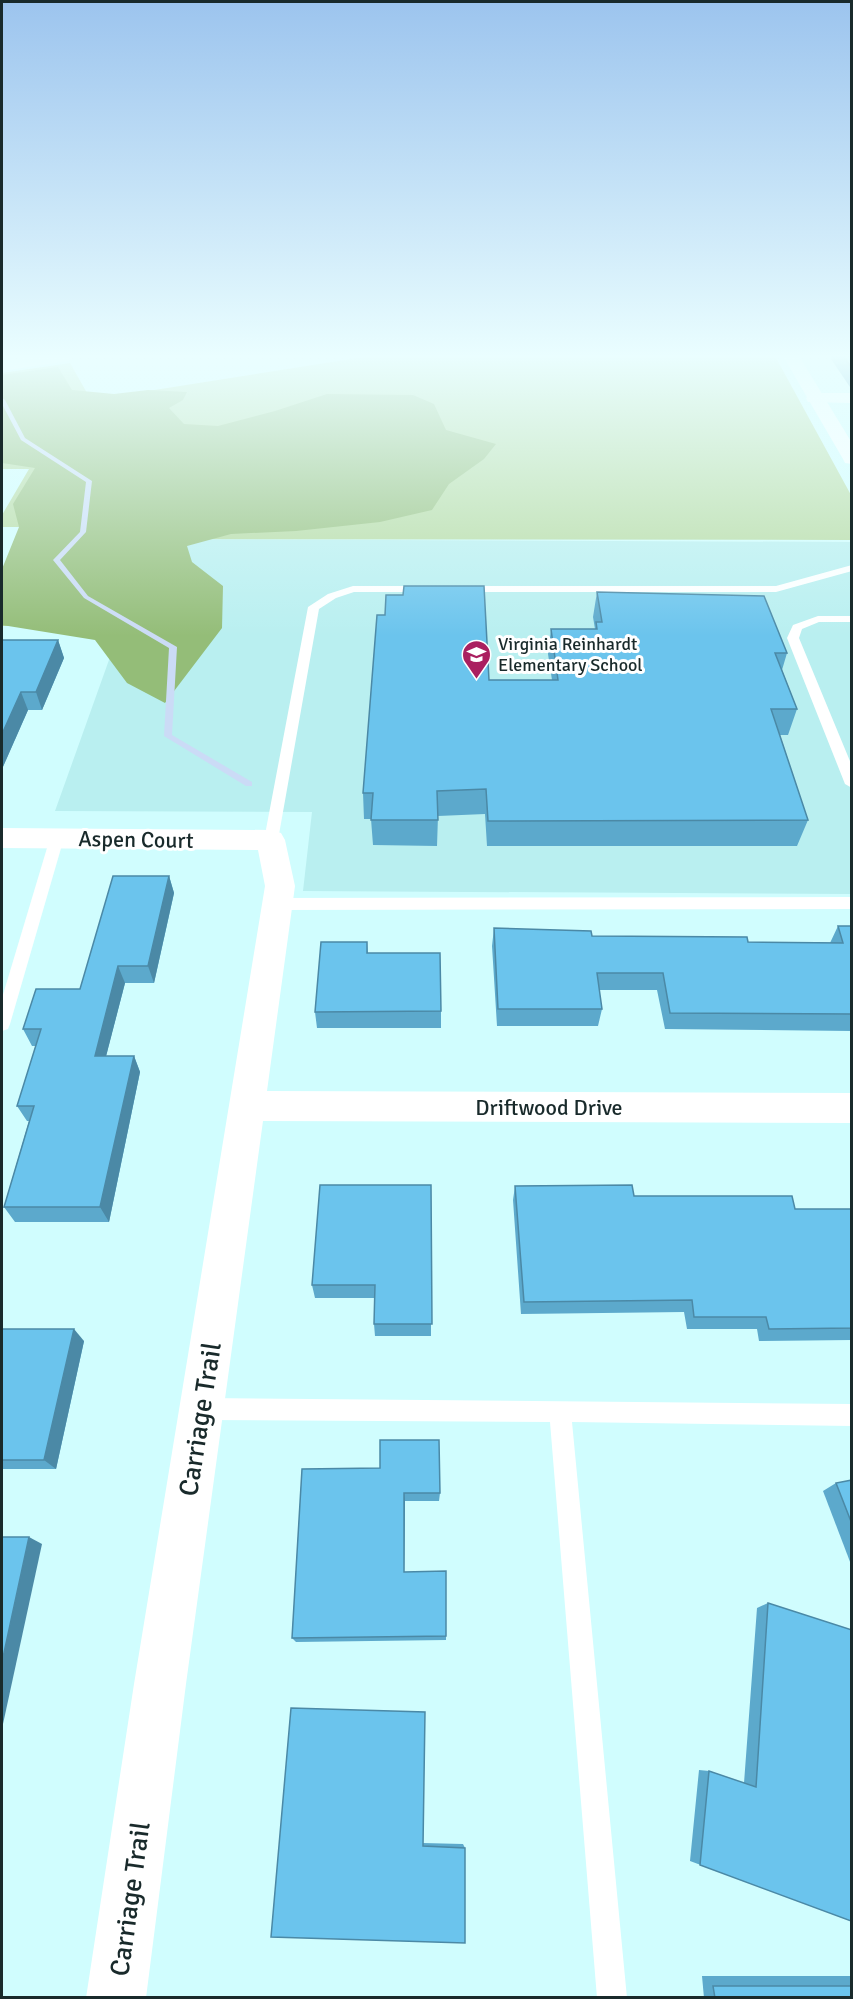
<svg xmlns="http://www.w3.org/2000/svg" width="853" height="1999" viewBox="0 0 853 1999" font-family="Signika,sans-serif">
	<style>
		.built { fill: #b9eff0 }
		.green { fill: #b6d99f }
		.forest { fill: #94bd78 }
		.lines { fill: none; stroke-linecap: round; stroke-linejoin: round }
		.stream { fill: #cbdbf6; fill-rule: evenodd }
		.service { fill: #fff; fill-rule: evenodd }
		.minor { fill: #fff; fill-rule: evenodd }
		.tertiary { fill: #fff; fill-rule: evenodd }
		.wall { fill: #5ca9cc }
		.shaded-wall { fill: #4b89a6 }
		.building { fill: #6bc4ed; stroke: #4b89a6; stroke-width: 1.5 }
		.labels { text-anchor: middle; stroke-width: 6; stroke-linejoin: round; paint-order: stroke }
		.far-poi-label { font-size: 18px; fill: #192a2b; stroke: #fff; text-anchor: start }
		.street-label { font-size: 22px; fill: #192a2b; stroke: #fff }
		.near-street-label { font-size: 27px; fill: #192a2b; stroke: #fff }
	</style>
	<rect width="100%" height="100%" fill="#d0fdfe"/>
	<path class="built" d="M149 539 851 542V894L303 891 312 812 55 811 149 548Z"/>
	<path class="green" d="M370 356H775L851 495 852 540 150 539 120 626H2V583L29 527H2V515L29 469H2V373L70 363 91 400Z"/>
	<path class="forest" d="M58 367 72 390 114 394 148 390 187 392 183 400 169 408 184 424 218 426 275 411 327 394 413 395 434 404 446 430 496 444 484 459 449 484 432 510 380 522 296 531 231 534 187 546 192 562 223 586 222 628 165 703 127 683 95 640 2 625V569L19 527 13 504 35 468 2 463V375Z"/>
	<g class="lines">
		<path class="stream" d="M2 398 5 400 25 438 92 481 86 532 60 560 88 596 177 647 172 735 252 782V786H246L164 736 169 648 84 598 53 560 80 532 86 482 21 440 2 404Z"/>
		<g class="service">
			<path d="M852 565V571L776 592H463L458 589 463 586H776Z"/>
			<path d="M353 586H425L430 589 425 592H354L336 598 319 609 278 840 271 845 266 843 264 840 308 607 328 594Z"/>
			<path d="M818 616H852V622H819L802 629 799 638 852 766V788L845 784 787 638 793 625Z"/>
			<path d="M57 833 64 838 10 1024 8 1029 2 1031V998L50 838Z"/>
			<path d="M852 897V909L277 910 272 908 269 904 272 900 277 898Z"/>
			<path d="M202 1398 852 1404V1426L572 1422 627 1998H597L550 1422 202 1420 194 1417 191 1409 194 1401Z"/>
		</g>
		<g class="minor">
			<path d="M814 393H852V403L808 402 806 398Z"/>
			<path d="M2 828 271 830 281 833 285 840 295 886 267 1091 852 1093V1123L263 1121 186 1684 146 1998H86L134 1684 265 886 258 850 2 848Z"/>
		</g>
		<g class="tertiary">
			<path d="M38 356H76L68 361 2 371V361Z"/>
			<path d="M783 356H799L852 443V464L845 463 843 459Z"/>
		</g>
	</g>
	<g class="wall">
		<path d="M832 356H852V390L831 359Z"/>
		<path d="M597 592 787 653 782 670 797 709 788 735H780L808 820 797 846H487L485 814 438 816 437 846 373 845 371 819H364L363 793 489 680H552L548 654 551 629H595L593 617Z"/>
		<path d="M2 640H58L64 658 42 710H28L2 769Z"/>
		<path d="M169 876 174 893 154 983H125L106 1056H134L140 1072 109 1222H15L4 1207 29 1121H27L17 1106 36 1046H32L23 1029 80 989Z"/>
		<path d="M838 926H852V1031L665 1029 657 990H599L602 1009 598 1026H497L492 946 494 928 592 936 748 942 830 943Z"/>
		<path d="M367 942 368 953 441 1011V1028H317L315 1012Z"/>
		<path d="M431 1185V1336H375L374 1324 375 1298H315L312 1285Z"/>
		<path d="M515 1186 795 1209H852V1340L759 1341 757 1329H687L684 1312 521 1314 513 1200Z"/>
		<path d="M2 1329 84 1341 56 1469H2Z"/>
		<path d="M302 1469 440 1493 439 1501H405L404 1572 446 1636V1640L296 1642 292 1638Z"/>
		<path d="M852 1480V1567L823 1491 836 1483Z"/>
		<path d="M768 1603 851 1921 690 1861 699 1770 709 1771 744 1783 757 1608Z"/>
		<path d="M423 1843 463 1844 465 1848 271 1937Z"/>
		<path d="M702 1976H852V1998H704Z"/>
	</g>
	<g class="shaded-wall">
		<path d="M58 640 64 658 42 710 36 692Z"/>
		<path d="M21 692 28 710 2 769V734Z"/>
		<path d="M169 876 174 893 154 983 148 966Z"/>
		<path d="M118 966 125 983 102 1072 95 1056Z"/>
		<path d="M134 1056 140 1072 109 1222 100 1207Z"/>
		<path d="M74 1329 84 1341 56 1469 44 1460Z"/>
		<path d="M404 1493 405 1501 404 1577Z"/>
		<path d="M29 1537 42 1544 3 1724H2V1662Z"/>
	</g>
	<g class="building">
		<path d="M843 356H852V368Z"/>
		<path d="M404 586H484L489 680H558L551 629H597L596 622H602L597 592 764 596 787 653H775L797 709H771L808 820 488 821 486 789 437 791 438 820H371L373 793H363L377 615H385L386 595H403Z"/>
		<path d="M2 640H58L36 692H21L2 734Z"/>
		<path d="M113 876H169L148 966H118L95 1056H134L100 1207H4L34 1106H17L41 1029H23L36 989H80Z"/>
		<path d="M838 926H852V1014L670 1013 663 973H597L602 1009H498L494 928 591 931 592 936 747 937 748 942 843 943Z"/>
		<path d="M321 942H367V953H440L441 1011 315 1012Z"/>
		<path d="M320 1185H431L432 1324H374L375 1285H312Z"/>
		<path d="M632 1185 634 1196H792L795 1209H852V1328L769 1329 766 1317H694L692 1300 524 1302 515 1186Z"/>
		<path d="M2 1329H74L44 1460H2Z"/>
		<path d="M380 1440H439L440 1493H404V1572L446 1571V1636L292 1638 302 1469 380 1468Z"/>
		<path d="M852 1480V1524L836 1483Z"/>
		<path d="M2 1537H29L2 1662Z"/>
		<path d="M768 1603 852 1630 851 1921 700 1865 709 1771 756 1787Z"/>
		<path d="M291 1708 425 1712 423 1846 465 1848V1943L271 1937Z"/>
		<path d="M713 1986H852V1998H715Z"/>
	</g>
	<linearGradient id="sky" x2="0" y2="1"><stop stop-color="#9cc4ee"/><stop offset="0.56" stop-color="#eafeff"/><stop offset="1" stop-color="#eafeff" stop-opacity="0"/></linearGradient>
	<rect width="853" height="636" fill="url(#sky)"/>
	<defs>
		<symbol id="school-pin" viewBox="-11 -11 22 30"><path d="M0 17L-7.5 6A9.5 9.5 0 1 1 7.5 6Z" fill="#aa1f60" stroke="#fff"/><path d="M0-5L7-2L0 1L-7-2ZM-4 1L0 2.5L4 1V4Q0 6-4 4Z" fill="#fff"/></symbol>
	</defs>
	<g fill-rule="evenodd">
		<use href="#school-pin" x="460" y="638" width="33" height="45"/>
	</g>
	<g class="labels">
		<g class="far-poi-label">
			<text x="498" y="650">Virginia Reinhardt<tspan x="498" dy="21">Elementary School</tspan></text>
		</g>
		<g class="street-label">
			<text transform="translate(136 839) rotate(1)" y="8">Aspen Court</text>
			<text x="549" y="1115">Driftwood Drive</text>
		</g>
		<g class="near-street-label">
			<text transform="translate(200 1419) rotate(-81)" y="9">Carriage Trail</text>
			<text transform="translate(130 1899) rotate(-82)" y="9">Carriage Trail</text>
		</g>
	</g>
	<rect width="853" height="1999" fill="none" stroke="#192a2b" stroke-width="6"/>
</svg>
